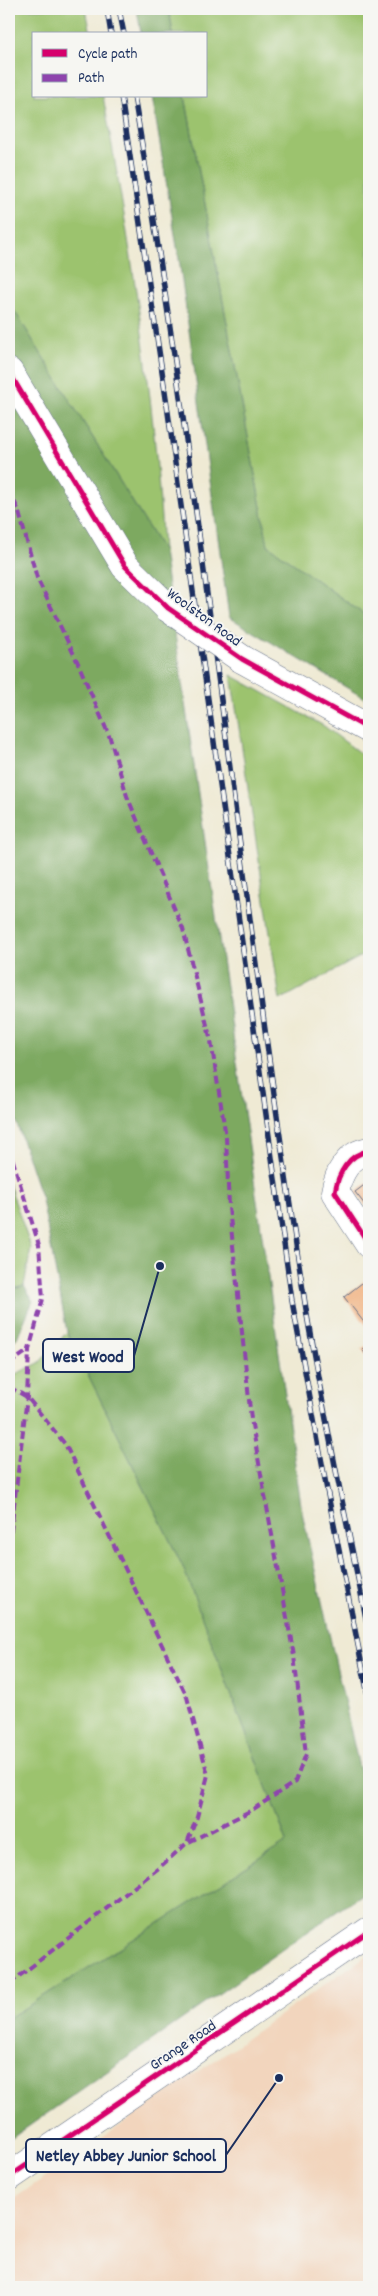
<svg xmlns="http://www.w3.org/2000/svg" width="378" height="2296" viewBox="0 0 378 2296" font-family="Dekko,sans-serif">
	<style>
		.built { fill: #f2d5bd }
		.green { fill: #9cc36e; stroke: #5c7966 }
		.forest { fill: #7da961; stroke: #4c6c60 }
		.building { fill: #f0aa74 }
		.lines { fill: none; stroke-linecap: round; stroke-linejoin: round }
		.minor-casing { stroke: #657087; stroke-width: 29 }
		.minor { stroke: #fff; stroke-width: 28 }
		.rail-casing { stroke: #1b2f5e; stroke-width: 5.5 }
		.rail { stroke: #f6f6f2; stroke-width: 4; stroke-dasharray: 11; stroke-linecap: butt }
		.minor-bridge-casing { stroke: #657087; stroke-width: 29; stroke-linecap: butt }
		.minor-bridge { stroke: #fff; stroke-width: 28 }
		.quiet { stroke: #8e44ad; stroke-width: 4; stroke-dasharray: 8 4; stroke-linecap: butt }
		.cycleway-casing { stroke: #f6f6f2; stroke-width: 8 }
		.cycleway { stroke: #d6006c; stroke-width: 5 }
		.labels { text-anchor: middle; stroke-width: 4; stroke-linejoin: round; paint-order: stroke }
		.street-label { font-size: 16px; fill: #1b2f5e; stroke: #f6f6f2 }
		.leader { fill: none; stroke: #1b2f5e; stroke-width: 2 }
		.callout-dot { fill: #1b2f5e; stroke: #f6f6f2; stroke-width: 2 }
		.callout { fill: #f6f6f2; stroke: #1b2f5e; stroke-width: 2 }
		.callout-label { font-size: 18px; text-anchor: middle; font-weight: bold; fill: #1b2f5e }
	</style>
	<rect width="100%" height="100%" fill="#f6f6f2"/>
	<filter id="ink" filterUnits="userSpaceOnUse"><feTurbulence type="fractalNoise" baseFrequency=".02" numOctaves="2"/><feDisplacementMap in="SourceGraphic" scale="10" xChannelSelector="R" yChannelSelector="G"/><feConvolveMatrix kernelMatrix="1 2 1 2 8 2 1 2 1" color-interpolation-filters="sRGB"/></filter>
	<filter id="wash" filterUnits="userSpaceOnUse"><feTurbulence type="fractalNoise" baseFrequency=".0096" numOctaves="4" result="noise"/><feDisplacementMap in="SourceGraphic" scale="20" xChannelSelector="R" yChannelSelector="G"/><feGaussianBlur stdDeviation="1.12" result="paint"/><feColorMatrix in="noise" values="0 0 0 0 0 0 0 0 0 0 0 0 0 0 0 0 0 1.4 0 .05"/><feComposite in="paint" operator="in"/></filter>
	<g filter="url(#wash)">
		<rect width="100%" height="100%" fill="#efead4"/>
		<path class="built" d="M369 1954V2287H9V2202Z"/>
		<g class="green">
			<path d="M9 9H86L91 34H34V96H103C131 246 155 398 163 551L9 302Z"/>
			<path d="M169 9H355L369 19V618L268 545 185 96H206V34H173Z"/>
			<path d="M231 675 324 726 369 760V952L280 1000Z"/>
			<path d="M9 1184 31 1248 24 1286 9 1290Z"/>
			<path d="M67 1332 183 1567 287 1842 9 2018V1377L39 1363Z"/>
		</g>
		<g class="forest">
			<path d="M137 9H169L173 34H141Z"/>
			<path d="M152 96H185L268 545 369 618V701L229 617 179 259Z"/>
			<path d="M9 302 163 551 302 1512 369 1812V1889L9 2140V2018L287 1842 183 1567 67 1332 42 1200 9 1100Z"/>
			<path d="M24 1286 33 1301 17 1338 9 1345V1290Z"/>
		</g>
		<g id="blocks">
			<g class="building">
				<path d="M367 1183 369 1185V1210L355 1192Z"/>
				<path d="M367 1279 369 1283V1324L367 1326 344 1297Z"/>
				<path d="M369 1344V1359L362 1349Z"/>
			</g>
		</g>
	</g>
	<g filter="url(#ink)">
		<use href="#blocks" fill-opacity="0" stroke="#657087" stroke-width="1"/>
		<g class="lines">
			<defs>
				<g id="minor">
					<path d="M9 372 125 566 168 608"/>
					<path d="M242 659 369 729"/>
					<path d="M369 1151C348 1154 338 1174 335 1192L369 1244"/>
					<path d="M9 2177 369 1931"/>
				</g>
			</defs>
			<use href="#minor" class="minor-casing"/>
			<use href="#minor" class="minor"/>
			<defs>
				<g id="rail">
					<path d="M107 9 111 34"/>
					<path d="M119 9 124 34"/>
					<path d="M121 96 166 398 292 1301 326 1485 369 1700"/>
					<path d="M134 96C201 497 242 902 305 1303 323 1414 347 1523 369 1633"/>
				</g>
			</defs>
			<use href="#rail" class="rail-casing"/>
			<use href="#rail" class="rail"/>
			<defs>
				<path id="minor-bridge" d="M168 608 242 659"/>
			</defs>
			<use href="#minor-bridge" class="minor-bridge-casing"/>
			<use href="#minor-bridge" class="minor-bridge"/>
			<g class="quiet">
				<path d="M9 491 18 509 37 578 78 663 110 738 127 796 183 929 211 1041 226 1137 229 1207 251 1419 294 1656 306 1754 295 1782 252 1810 187 1843"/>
				<path d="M9 1148 39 1245 43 1299 29 1350 27 1397 9 1547"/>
				<path d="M9 1364 29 1350"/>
				<path d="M9 1387 27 1397 65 1444 187 1697 208 1775 197 1817 187 1843 160 1867 9 1984"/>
			</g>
			<defs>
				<g id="cycleway">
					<path d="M9 372 125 566 168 608 242 659 369 729"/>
					<path d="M369 1151C348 1154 338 1174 335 1192L369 1244"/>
					<path d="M9 2177 369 1931"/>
				</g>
			</defs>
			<use href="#cycleway" class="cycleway-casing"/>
			<use href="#cycleway" class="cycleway"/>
		</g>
	</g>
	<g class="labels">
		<g class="street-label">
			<text transform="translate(205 616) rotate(36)" y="6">Woolston Road</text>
			<text transform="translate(182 2044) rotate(-34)" y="6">Grange Road</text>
		</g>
	</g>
	<path class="leader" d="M160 1266L134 1356M279 2078L226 2155"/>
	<g class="callout-dot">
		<circle cx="160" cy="1266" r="5"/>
		<circle cx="279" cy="2078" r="5"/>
	</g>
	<g class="callout">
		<rect x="43" y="1339" width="91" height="33" rx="5"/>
		<rect x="26" y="2139" width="200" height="33" rx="5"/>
	</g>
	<g class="callout-label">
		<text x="88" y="1362">West Wood</text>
		<text x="126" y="2161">Netley Abbey Junior School</text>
	</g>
	<rect width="378" height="2296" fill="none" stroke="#f6f6f2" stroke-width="30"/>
	<rect x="32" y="32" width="175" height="65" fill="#f6f6f2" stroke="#9ea6b7"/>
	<rect x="42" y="49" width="25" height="8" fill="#d6006c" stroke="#9ea6b7"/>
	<text x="78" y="58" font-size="15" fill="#1b2f5e">Cycle path</text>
	<rect x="42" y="74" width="25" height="8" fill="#8e44ad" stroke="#9ea6b7"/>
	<text x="78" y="82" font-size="15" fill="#1b2f5e">Path</text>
</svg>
